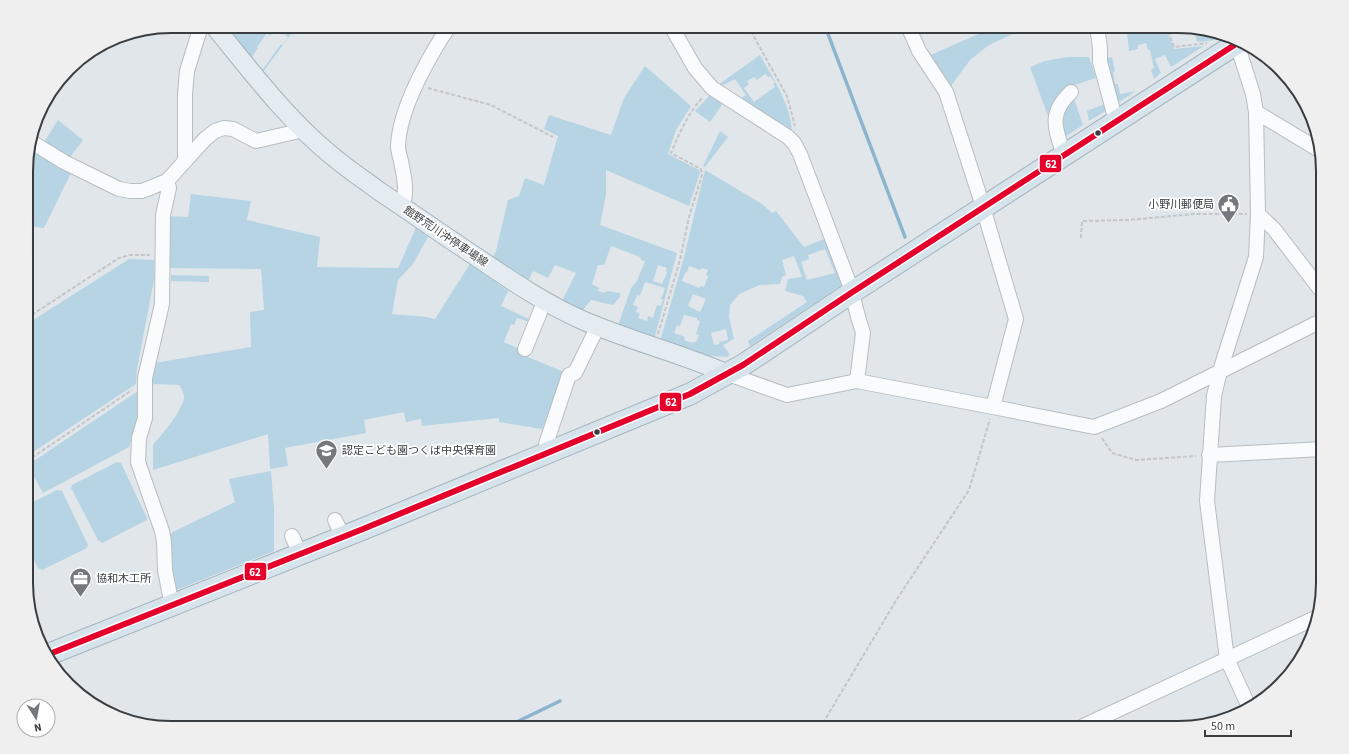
<svg xmlns="http://www.w3.org/2000/svg" width="1349" height="754" viewBox="0 0 1349 754" font-family="'Source Sans 3','Noto Sans JP',sans-serif">
	<style>
		.green { fill: #b7d4e4; fill-rule: evenodd }
		.lines { fill: none; stroke-linecap: round; stroke-linejoin: round }
		.stream { stroke: #8bb5cd; stroke-width: 3.5 }
		.minor-casing { stroke: #b8bdc0; stroke-width: 16 }
		.major-casing { stroke: #a5b4bd; stroke-width: 20 }
		.highway-casing { stroke: #a5b4bd; stroke-width: 23 }
		.path { stroke: #c4c6c8; stroke-width: 2; stroke-dasharray: 4 2; stroke-linecap: butt }
		.minor { stroke: #fafbfc; stroke-width: 14 }
		.major { stroke: #e4ecf1; stroke-width: 18 }
		.highway { stroke: #d6e3ea; stroke-width: 21 }
		.bus-1-casing { stroke: #fff; stroke-width: 9 }
		.bus-1 { stroke: #e4002b; stroke-width: 6 }
		.bus-dot { fill: #393d40; stroke: #fff; stroke-width: 1.5 }
		.labels { text-anchor: middle; stroke-width: 3.5; stroke-linejoin: round; paint-order: stroke }
		.poi-label { font-size: 11px; fill: #393d40; stroke: #fff; text-anchor: start }
		.street-label { font-size: 11px; fill: #393d40; stroke: #fff }
		.rim { fill: none; stroke: #393d40; stroke-width: 2 }
		.line-badge { stroke: #fff; stroke-width: 1.5 }
		.badge-label { font-size: 11px; text-anchor: middle; font-weight: bold; fill: #fff }
	</style>
	<rect width="100%" height="100%" fill="#e0e6ea"/>
	<g class="green">
		<path d="M224 26H277L276 28 291 34 261 75ZM276 28 288 37 283 45 281 44 263 69 253 62 255 60 252 57 258 48 257 47 267 33 270 36Z"/>
		<path d="M997 26H1016L1017 32 989 45 970 60 948 90 928 56Z"/>
		<path d="M1140 31 1165 32 1169 36 1174 49 1204 46 1171 67 1165 55 1155 59 1161 73 1154 79 1151 70 1154 68 1150 50H1148L1146 43 1138 45V49L1129 51 1127 33Z"/>
		<path d="M1201 32 1202 34 1206 33 1221 37 1217 40 1197 42 1195 33Z"/>
		<path d="M760 55C774 80 793 108 792 137L738 100 746 95 735 79 718 88V85ZM765 74 768 77 770 76 775 83 773 84 775 87 754 102 744 88 749 84 747 81 754 77 757 80Z"/>
		<path d="M1067 57H1089L1096 78 1068 87 1051 124 1030 67 1045 61Z"/>
		<path d="M1112 57 1115 71 1113 72 1115 84H1118L1120 94 1136 91 1116 104 1105 59Z"/>
		<path d="M645 66 691 106 676 130 668 154 699 170 700 173 689 206 606 170V195L600 225 677 253 655 336 650 337 618 326 631 288 637 281 645 261 641 260 640 257 611 246 604 265H598L592 284 599 288 598 291 605 293 607 291 620 293V297L613 305 591 300 582 311 562 301 576 273 555 265 548 278 533 271 528 282 492 259 496 251 508 200 519 196 525 178 544 185 558 136 544 129 549 115 611 135 624 98ZM658 265 667 268 666 271 667 272 665 278 664 279 662 284 653 281ZM645 282 665 288 661 299H663L661 306 657 305 653 318 648 316 647 321 638 318 640 314 636 312 638 307 633 305 637 295 640 296Z"/>
		<path d="M711 94 724 102 710 122 695 111Z"/>
		<path d="M1073 96 1083 125 1063 138 1059 124 1069 98Z"/>
		<path d="M1105 104 1107 110 1089 121 1087 111Z"/>
		<path d="M58 120 83 140 68 160 43 144Z"/>
		<path d="M720 131 728 137 705 167 703 166Z"/>
		<path d="M30 144 71 173 44 228 27 226V152Z"/>
		<path d="M705 170 762 204 772 213 776 211 804 247 827 238 844 284 750 346 748 341 807 302 803 296 785 291 788 279 802 277 794 256 782 260 786 275 782 277 780 284 760 285 739 294 730 305 729 317 734 339 723 345 730 355 727 357 700 355 660 341 684 257ZM825 249 835 273 807 280 801 262 809 259 808 255ZM689 266 700 270 702 268 708 270 706 275 708 276 704 287 700 286 699 288 682 281 685 273 687 272ZM693 294 706 299 700 312 688 306ZM684 315 697 318V320L700 321 696 334 699 335 696 342H693L692 343 684 340 685 337 674 333 677 325 680 326ZM726 329 728 340 719 342 720 344 714 345 711 333Z"/>
		<path d="M191 194 251 201 247 220 320 237 317 267 398 268 416 228 428 237 413 264 398 280 392 314C407 316 421 315 435 319L470 264 508 291 501 306 531 320 530 322 517 318 514 325 511 324 504 342 524 351 523 355 564 372 542 429 499 422V418L422 426 421 419 406 422 404 412 364 420 366 433 285 448 288 466 270 469 268 434 153 470V445C162 434 183 411 184 397 184 393 181 388 179 385L152 384 154 363 251 347 250 312 264 310 261 269 167 268V216L188 217Z"/>
		<path d="M129 259 154 260V280L137 369 136 384 27 456V324Z"/>
		<path d="M171 275 209 276V282L171 281Z"/>
		<path d="M138 391 140 392 139 422 133 433 129 447 43 493 28 465Z"/>
		<path d="M117 462 121 463 147 518V520L102 543 98 540 71 488 72 485Z"/>
		<path d="M271 471 274 509V551L174 591 170 561 169 536 173 532 235 502 229 479Z"/>
		<path d="M57 490 62 491 88 545 87 548 42 570 38 568 27 546V505Z"/>
		<path d="M1156 720 1191 727 1188 728H1125Z"/>
	</g>
	<g class="lines">
		<g class="stream">
			<path d="M825 26 905 237"/>
			<path d="M504 728 560 701"/>
		</g>
		<defs>
			<g id="minor">
				<path d="M671 26 695 68 712 88 788 137 794 143 800 154 849 283 859 320 863 333 857 381 993 407 1094 427 1161 401 1323 320"/>
				<path d="M908 26 919 51 946 92 979 194 1016 319 993 407"/>
				<path d="M1097 26 1100 48V62L1116 121"/>
				<path d="M1237 44 1253 94 1256 112 1258 214 1256 257 1220 371 1214 396 1207 501 1227 659 1249 707"/>
				<path d="M1256 112 1319 150"/>
				<path d="M30 141 64 162 119 189 130 191H142L167 181 185 161V94L187 71 201 26"/>
				<path d="M1064 155C1055 128 1048 114 1071 92"/>
				<path d="M185 161 205 139 215 131 224 128 233 129 256 141 295 132 302 128"/>
				<path d="M167 181 169 188 163 215 162 304 145 378V418L139 438 138 462 162 531 164 542 165 570 172 606"/>
				<path d="M402 207C408 190 404 178 401 161 400 157 398 151 398 146 399 114 420 74 436 47 440 40 445 33 449 26"/>
				<path d="M1258 214 1274 229 1323 293"/>
				<path d="M525 349 545 300"/>
				<path d="M728 374 787 395 857 381"/>
				<path d="M550 453 546 444 569 375 575 373 598 326"/>
				<path d="M1209 455 1323 449"/>
				<path d="M335 520 343 537"/>
				<path d="M292 536 300 554"/>
				<path d="M1079 728 1315 618"/>
			</g>
			<path id="major" d="M214 26C251 71 286 118 331 155 346 168 363 179 379 191 406 209 433 228 460 246 499 272 539 301 582 320 630 341 680 353 728 374"/>
			<path id="highway" d="M47 655 363 529 690 394 743 365 851 293 1239 42"/>
		</defs>
		<use href="#minor" class="minor-casing"/>
		<use href="#major" class="major-casing"/>
		<use href="#highway" class="highway-casing"/>
		<g class="path">
			<path d="M748 26 787 96 795 126"/>
			<path d="M1109 31C1129 29 1148 27 1168 31L1174 47 1207 43"/>
			<path d="M428 88 491 105 553 137"/>
			<path d="M1081 238 1082 221 1128 220 1194 214H1247"/>
			<path d="M27 318 119 258 130 255H150"/>
			<path d="M658 334 680 260 689 217 702 175 701 169 671 153C679 134 688 113 703 97"/>
			<path d="M1102 438 1112 453 1136 460 1196 456"/>
			<path d="M27 461 132 390"/>
			<path d="M820 728 897 599 969 490 990 419"/>
		</g>
		<use href="#minor" class="minor"/>
		<use href="#major" class="major"/>
		<use href="#highway" class="highway"/>
		<defs>
			<path id="bus-1" d="M47 655 363 529 690 394 743 365 851 293 1239 42"/>
		</defs>
		<use href="#bus-1" class="bus-1-casing"/>
		<use href="#bus-1" class="bus-1"/>
	</g>
	<defs>
		<symbol id="civic-pin" viewBox="-11 -11 22 30"><path d="M0 17L-7.5 6A9.5 9.5 0 1 1 7.5 6Z" fill="#73787c" stroke="#fff"/><path d="M-.6-6.5H3V-4.5H.6V-3L4-1V1h2V6H-6V1h2V-1L-.6-3ZM-1.2 2.5V6h2.4V2.5Z" fill="#fff"/></symbol>
		<symbol id="school-pin" viewBox="-11 -11 22 30"><path d="M0 17L-7.5 6A9.5 9.5 0 1 1 7.5 6Z" fill="#73787c" stroke="#fff"/><path d="M0-5L7-2L0 1L-7-2ZM-4 1L0 2.5L4 1V4Q0 6-4 4Z" fill="#fff"/></symbol>
		<symbol id="office-pin" viewBox="-11 -11 22 30"><path d="M0 17L-7.5 6A9.5 9.5 0 1 1 7.5 6Z" fill="#73787c" stroke="#fff"/><path d="M-6-3h4V-5.5h4V-3h4V5H-6ZM-1-4.5V-3h2v-1.5ZM-6 0V1H6V0Z" fill="#fff"/></symbol>
	</defs>
	<g fill-rule="evenodd">
		<use href="#civic-pin" x="1216" y="192" width="25" height="34"/>
		<use href="#school-pin" x="314" y="438" width="25" height="34"/>
		<use href="#office-pin" x="68" y="566" width="25" height="34"/>
	</g>
	<g class="bus-dot">
		<circle cx="1098" cy="133" r="3.5"/>
		<circle cx="597" cy="432" r="3.5"/>
	</g>
	<g class="labels">
		<g class="poi-label">
			<text x="1214" y="208" text-anchor="end">小野川郵便局</text>
			<text x="342" y="454">認定こども園つくば中央保育園</text>
			<text x="96" y="582">協和木工所</text>
		</g>
		<g class="street-label">
			<text transform="translate(446 236) rotate(34)" y="4">館野荒川沖停車場線</text>
		</g>
	</g>
	<path d="M0 0H1349V754H0ZM171 33H1178A138 138 0 0 1 1316 171V583A138 138 0 0 1 1178 721H171A138 138 0 0 1 33 583V171A138 138 0 0 1 171 33Z" fill="#efeff0" fill-rule="evenodd"/>
	<path class="rim" d="M171 33H1178A138 138 0 0 1 1316 171V583A138 138 0 0 1 1178 721H171A138 138 0 0 1 33 583V171A138 138 0 0 1 171 33Z"/>
	<g class="line-badge">
		<rect x="1039" y="154" width="23" height="19" rx="4" fill="#e4002b"/>
		<rect x="659" y="392" width="23" height="20" rx="4" fill="#e4002b"/>
		<rect x="244" y="562" width="23" height="19" rx="4" fill="#e4002b"/>
	</g>
	<g class="badge-label">
		<text x="1051" y="168">62</text>
		<text x="671" y="406">62</text>
		<text x="255" y="576">62</text>
	</g>
	<g transform="translate(36 718) rotate(169)"><circle r="19" fill="#ffffff" stroke="#b0b1b3"/>
	<path d="M0-3L7 15L0 10L-7 15Z" fill="#73787c"/>
	<text y="-6" font-size="11" font-weight="bold" text-anchor="middle" fill="#393d40">N</text>
	</g>
	<path d="M1205 730v6h86v-6" fill="none" stroke="#393d40" stroke-width="2"/>
	<text x="1211" y="730" font-size="12" fill="#393d40" stroke="#ffffff" stroke-width="3" paint-order="stroke">50 m</text>
</svg>
